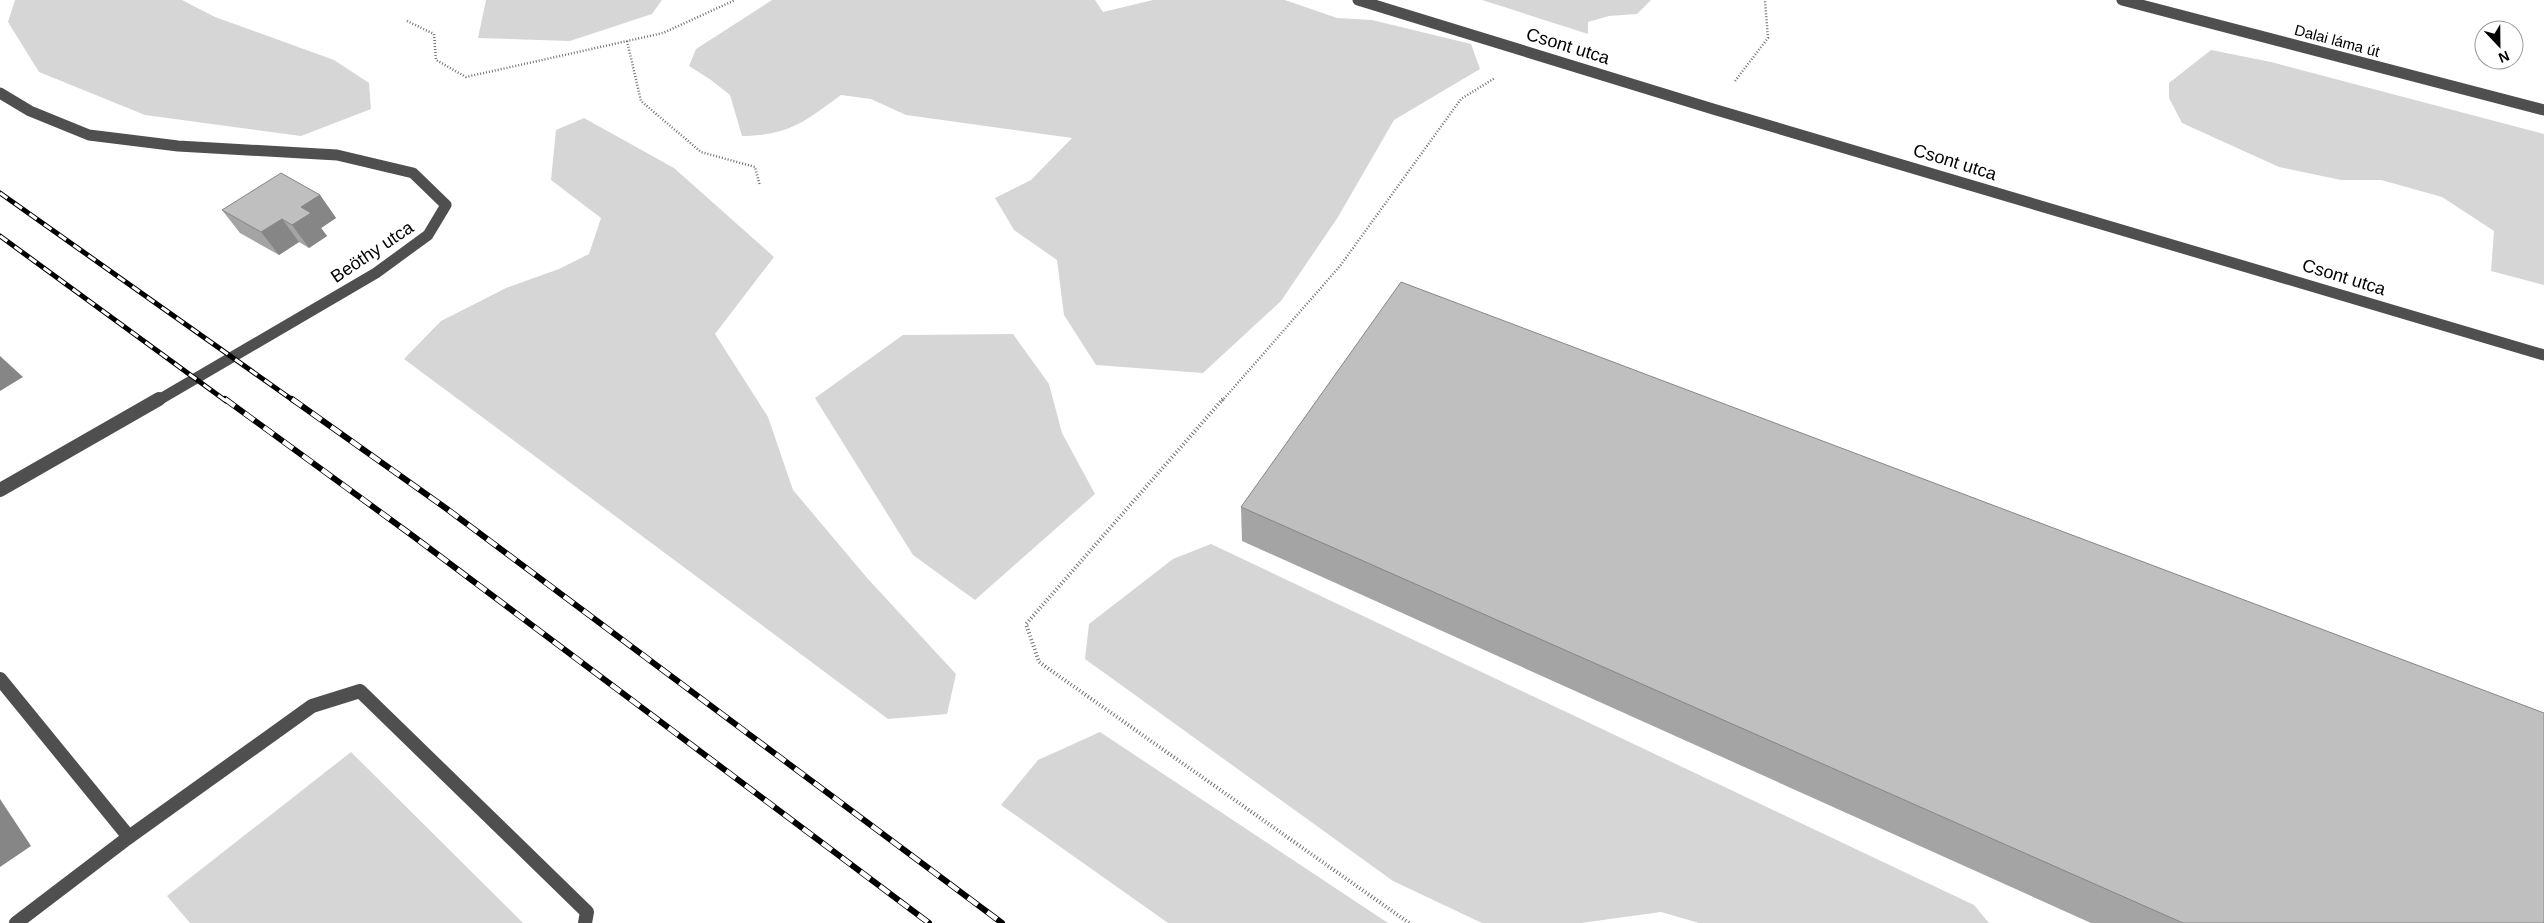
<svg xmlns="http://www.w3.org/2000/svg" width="2544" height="923" viewBox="0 0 2544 923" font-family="Helvetica,sans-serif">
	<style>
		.green { fill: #d6d6d6 }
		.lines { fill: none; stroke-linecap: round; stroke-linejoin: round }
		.path-far1 { stroke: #717171; stroke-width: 2.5; stroke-dasharray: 1 2; stroke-linecap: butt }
		.path { stroke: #717171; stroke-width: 4; stroke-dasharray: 1 2.5; stroke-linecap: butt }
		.minor-far1 { stroke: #4f4f4f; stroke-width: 11 }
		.minor { stroke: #4f4f4f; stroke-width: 14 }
		.rail-far1-casing { stroke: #000; stroke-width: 5 }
		.rail-casing { stroke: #000; stroke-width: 6 }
		.rail-far1 { stroke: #fff; stroke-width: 3; stroke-dasharray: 9; stroke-linecap: butt }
		.rail { stroke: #fff; stroke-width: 4.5; stroke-dasharray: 12; stroke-linecap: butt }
		.wall { fill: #a4a4a4 }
		.shaded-wall { fill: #868686 }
		.building { fill: #bfbfbf; stroke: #868686 }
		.labels { text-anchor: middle; stroke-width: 4.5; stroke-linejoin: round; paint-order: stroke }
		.far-street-label { font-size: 15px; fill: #000; stroke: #fff }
		.street-label { font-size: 18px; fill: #000; stroke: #fff }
	</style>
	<rect width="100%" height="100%" fill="#fff"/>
	<g class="green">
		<path d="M15 0H182L215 17 334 60 369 83 371 109 301 136 145 115 39 72 8 22Z"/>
		<path d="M486 0H662L652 14 570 41 478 38Z"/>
		<path d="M772 0H1095L1103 12 1153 0H1285L1337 18 1372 20 1471 44 1480 69 1394 120 1338 217 1281 301 1203 373 1096 365 1064 315 1057 260 1014 230 995 198 1031 180 1072 138 906 115 871 99 841 95C804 122 790 135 742 136L730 95 711 80 689 66 696 49Z"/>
		<path d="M1482 0H1651L1637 14 1609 16 1588 22V34Z"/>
		<path d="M2211 50 2271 62 2544 134V285L2491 271 2494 231 2442 197 2381 180H2341L2279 167 2182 123 2169 98V83Z"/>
		<path d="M584 118 674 168 774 257 715 334 768 417 793 490 868 579 956 674 947 714 888 719 404 359 441 321 506 288 559 269 589 254 601 218 551 180 556 130Z"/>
		<path d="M1013 334 1049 384 1062 433 1095 494 975 600 913 555 815 398 903 335Z"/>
		<path d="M1211 544 1974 905 1989 923H1699L1661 912 1581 923H1482L1393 881 1085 659 1089 624 1173 559Z"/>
		<path d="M1100 732 1388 923H1168L1001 805 1038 760Z"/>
		<path d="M351 752 523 923H190L167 896Z"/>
	</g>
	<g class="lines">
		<g class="path-far1">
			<path d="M407 21 434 34 436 60 466 77 663 33 735 0"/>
			<path d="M627 41 641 101 701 152 755 167 760 186"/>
			<path d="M1735 81 1768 38 1765 0"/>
			<path d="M1222 401 1340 266 1461 99 1495 78"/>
		</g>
		<path class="path" d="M1223 399 1026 624 1039 662 1409 923"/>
		<g class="minor-far1">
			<path d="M1358 0 1713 109 2544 355"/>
			<path d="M2122 0 2544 110"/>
			<path d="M0 93 30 111 89 135 178 146 337 155 413 173 446 205 428 235 376 273 157 401"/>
		</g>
		<g class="minor">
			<path d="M0 490 159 399"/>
			<path d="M0 679 129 837 312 706 360 691 587 912 585 923"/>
			<path d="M16 923 129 837"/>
		</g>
		<defs>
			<g id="rail-far1">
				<path d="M0 193 294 401"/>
				<path d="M0 236 226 401"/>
			</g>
			<g id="rail">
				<path d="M225 399 413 536 929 923"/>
				<path d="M292 399 447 509 1002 923"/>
			</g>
		</defs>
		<use href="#rail-far1" class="rail-far1-casing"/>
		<use href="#rail" class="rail-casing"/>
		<use href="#rail-far1" class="rail-far1"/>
		<use href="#rail" class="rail"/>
	</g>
	<g class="wall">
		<path d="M320 195 336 218 321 228 327 236 309 248 299 242 279 255 240 233 222 210Z"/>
		<path d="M1241 507 2544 923H2091L1242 541Z"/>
	</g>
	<g class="shaded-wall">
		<path d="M320 195 336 218 321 228 327 236 309 248 292 225 301 207Z"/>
		<path d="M282 219 299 242 279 255 261 232Z"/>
		<path d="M0 356 23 377 0 391Z"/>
		<path d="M0 799 31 846 0 867Z"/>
	</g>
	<g class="building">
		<path d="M281 173 320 195 301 207 311 213 292 225 282 219 261 232 222 210Z"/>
		<path d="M1401 282 2544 713V923H2183L1241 507Z"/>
	</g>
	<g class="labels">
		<g class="far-street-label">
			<text transform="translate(2337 41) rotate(15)" y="5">Dalai láma út</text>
		</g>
		<g class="street-label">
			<text transform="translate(1568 46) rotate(17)" y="6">Csont utca</text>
			<text transform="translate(1955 162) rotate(17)" y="6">Csont utca</text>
			<text transform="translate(372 252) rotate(-34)" y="6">Beöthy utca</text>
			<text transform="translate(2344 277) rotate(17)" y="6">Csont utca</text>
		</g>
	</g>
	<g transform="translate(2499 45) rotate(158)"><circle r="24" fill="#ffffff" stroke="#999999"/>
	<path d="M0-4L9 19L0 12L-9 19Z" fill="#000000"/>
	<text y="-8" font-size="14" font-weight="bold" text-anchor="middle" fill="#000000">N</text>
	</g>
</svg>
